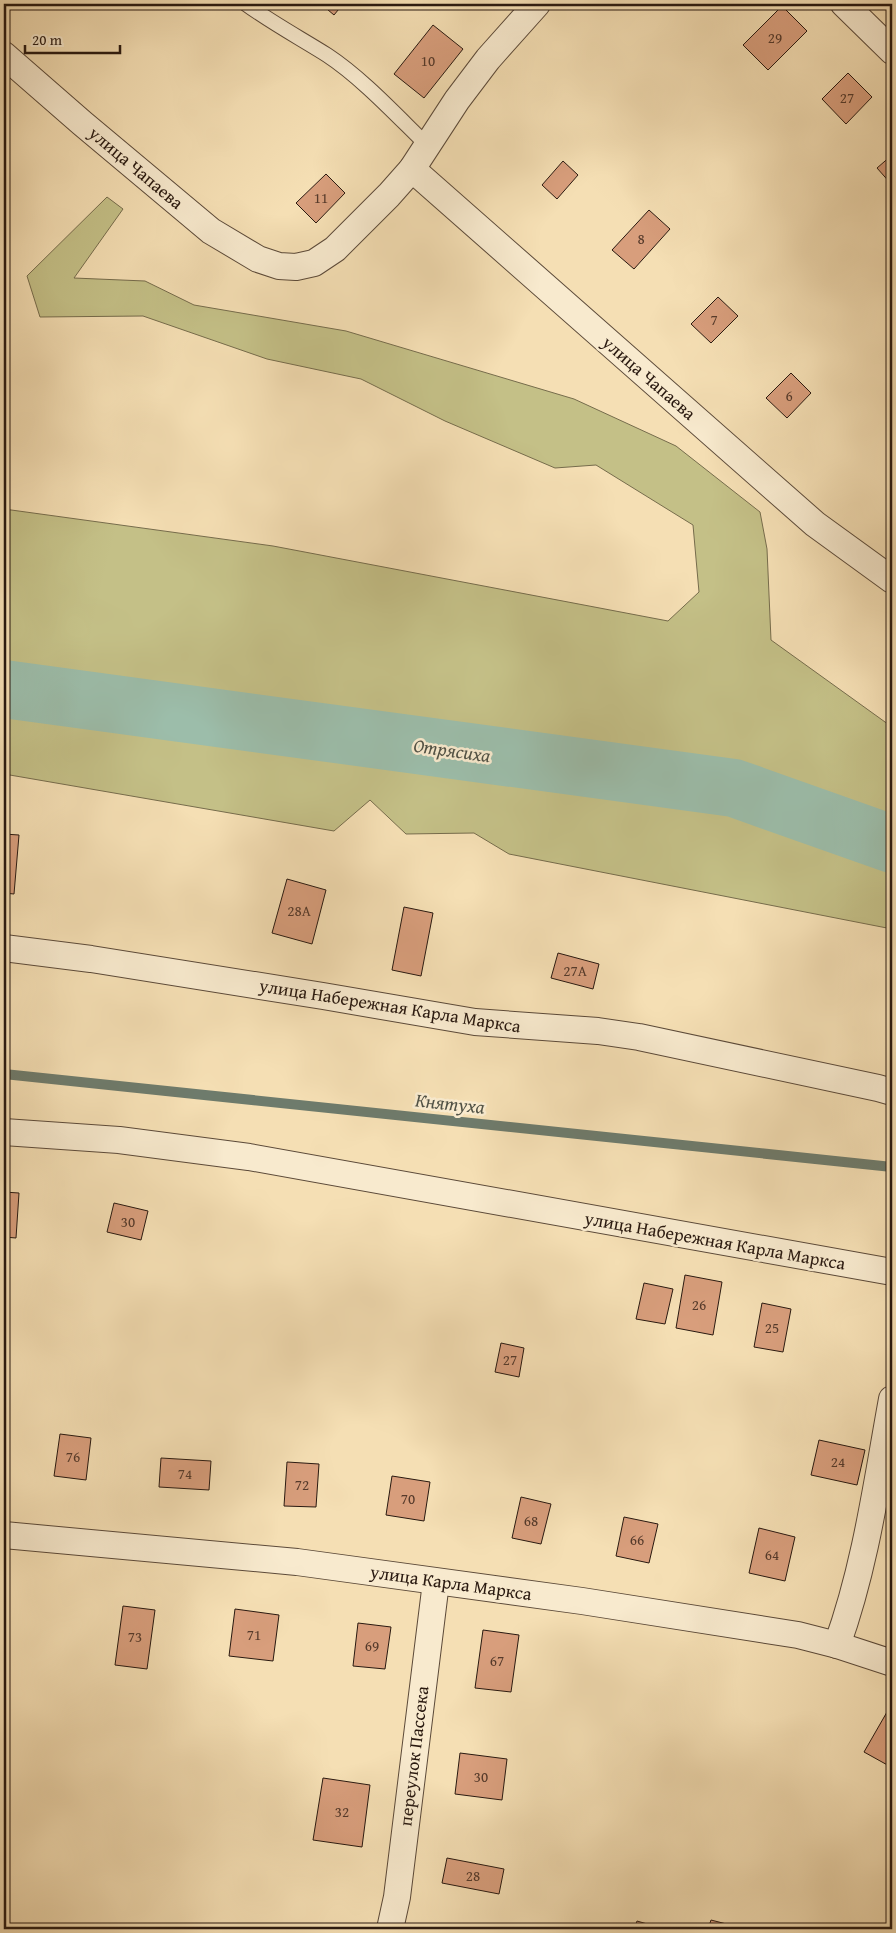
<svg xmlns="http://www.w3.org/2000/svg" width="896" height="1933" viewBox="0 0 896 1933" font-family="'Gentium Book Plus',serif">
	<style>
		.green { fill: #c4c087; stroke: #766c4c }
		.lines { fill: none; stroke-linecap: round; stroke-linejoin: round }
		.stream { stroke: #6e7b6c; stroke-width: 10 }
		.river { stroke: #9cbdaa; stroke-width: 58 }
		.building { fill: #d89e7c; stroke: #291910 }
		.lane-casing { stroke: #5c4a39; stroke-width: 16 }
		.street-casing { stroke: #5c4a39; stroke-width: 28 }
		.lane { stroke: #f8eace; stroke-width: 14 }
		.street { stroke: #f8eace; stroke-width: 26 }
		.labels { text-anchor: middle; stroke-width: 5; stroke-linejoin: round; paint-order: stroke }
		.number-label { font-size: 15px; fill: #553a2b }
		.street-label { font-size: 18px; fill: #291910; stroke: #f8eace }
		.water-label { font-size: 19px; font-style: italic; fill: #515246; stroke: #f8eace }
	</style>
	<rect width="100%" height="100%" fill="#f5dfb4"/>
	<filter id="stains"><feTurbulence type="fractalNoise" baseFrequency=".004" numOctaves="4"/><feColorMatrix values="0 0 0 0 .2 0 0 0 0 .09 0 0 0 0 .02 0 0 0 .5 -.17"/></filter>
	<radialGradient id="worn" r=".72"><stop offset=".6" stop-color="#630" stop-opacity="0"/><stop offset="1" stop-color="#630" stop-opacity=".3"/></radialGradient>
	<path class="green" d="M107 197 123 209 74 278 145 281 194 305 346 331 574 399 676 446 760 512 767 549 771 640 892 727V929L509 854 474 833 406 834 370 800 334 831 4 774V509L273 546 668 621 699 592 693 525 596 465 555 468 445 421 361 379 267 359 143 316 40 317 27 276Z"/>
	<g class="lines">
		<path class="stream" d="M4 1074 892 1167"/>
		<path class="river" d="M4 689 734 788 892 844"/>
	</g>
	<g class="building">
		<path d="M321 4H343L334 15Z"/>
		<path d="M782 6 807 31 768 70 743 45Z"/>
		<path d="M433 25 463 49 424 98 394 74Z"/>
		<path d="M848 73 872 97 846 124 822 99Z"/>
		<path d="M892 155V185L877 168Z"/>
		<path d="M563 161 578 175 557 199 542 185Z"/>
		<path d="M326 174 345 193 316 223 296 203Z"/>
		<path d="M649 210 670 229 634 269 612 250Z"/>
		<path d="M718 297 738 316 711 343 691 324Z"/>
		<path d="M791 373 811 393 787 418 766 398Z"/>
		<path d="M4 834 19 835 14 894 4 893Z"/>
		<path d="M287 879 326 890 312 944 272 933Z"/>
		<path d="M404 907 433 913 421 976 392 970Z"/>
		<path d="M558 953 599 964 593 989 551 978Z"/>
		<path d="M4 1192 19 1193 16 1238 4 1237Z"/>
		<path d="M114 1203 148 1211 141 1240 107 1232Z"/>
		<path d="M685 1275 722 1282 713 1335 676 1328Z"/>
		<path d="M644 1283 673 1289 665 1324 636 1319Z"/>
		<path d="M762 1303 791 1309 783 1352 754 1347Z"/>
		<path d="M501 1343 524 1348 519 1377 495 1372Z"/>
		<path d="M60 1434 91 1438 86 1480 54 1476Z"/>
		<path d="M819 1440 865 1450 857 1485 811 1475Z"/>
		<path d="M161 1458 211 1461 209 1490 159 1487Z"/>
		<path d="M287 1462 319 1464 316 1507 284 1506Z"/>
		<path d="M392 1476 430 1482 424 1521 386 1515Z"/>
		<path d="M521 1497 551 1504 541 1544 512 1538Z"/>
		<path d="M624 1517 658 1524 649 1563 616 1556Z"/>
		<path d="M759 1528 795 1537 785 1581 749 1573Z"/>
		<path d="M123 1606 155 1610 147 1669 115 1665Z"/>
		<path d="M235 1609 279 1615 273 1661 229 1656Z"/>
		<path d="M358 1623 391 1627 385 1669 353 1666Z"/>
		<path d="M483 1630 519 1635 511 1692 475 1688Z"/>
		<path d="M887 1712 892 1715V1765L891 1767 864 1752Z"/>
		<path d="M460 1753 507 1759 502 1800 455 1794Z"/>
		<path d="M323 1778 370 1785 362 1847 313 1840Z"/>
		<path d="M447 1858 504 1869 499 1894 442 1883Z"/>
		<path d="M711 1920 742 1928V1929H708Z"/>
		<path d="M637 1921 661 1928 660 1929H634Z"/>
	</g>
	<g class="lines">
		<defs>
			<path id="lane" d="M246 4C272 23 300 38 327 55 362 78 397 116 427 145"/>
			<g id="street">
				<path d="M844 4 892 51"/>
				<path d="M4 55 82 123 211 231 258 259 279 266 296 267 314 263 335 249 389 195 412 169 457 100 488 59 537 4"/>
				<path d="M412 169 815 524 892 580"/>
				<path d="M4 948 91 959 323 996 475 1022 598 1031 639 1037 878 1088 892 1092"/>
				<path d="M4 1132 119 1140 249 1157 892 1272"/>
				<path d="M4 1535 297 1562 582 1601 798 1635 837 1645 892 1663"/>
				<path d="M837 1645C866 1565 877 1481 892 1399"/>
				<path d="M390 1929 397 1897 436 1582"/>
			</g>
		</defs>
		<use href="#lane" class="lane-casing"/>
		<use href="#street" class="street-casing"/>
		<use href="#lane" class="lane"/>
		<use href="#street" class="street"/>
	</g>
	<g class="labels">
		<g class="number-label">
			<text x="775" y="43">29</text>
			<text x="428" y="66">10</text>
			<text x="847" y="103">27</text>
			<text x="321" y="203">11</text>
			<text x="641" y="244">8</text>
			<text x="714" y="325">7</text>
			<text x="789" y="401">6</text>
			<text x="299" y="916">28А</text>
			<text x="575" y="976">27А</text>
			<text x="128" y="1227">30</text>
			<text x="699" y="1310">26</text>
			<text x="772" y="1333">25</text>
			<text x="510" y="1365">27</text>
			<text x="73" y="1462">76</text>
			<text x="838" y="1467">24</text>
			<text x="185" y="1479">74</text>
			<text x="302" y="1490">72</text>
			<text x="408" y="1504">70</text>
			<text x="531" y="1526">68</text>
			<text x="637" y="1545">66</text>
			<text x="772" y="1560">64</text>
			<text x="254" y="1640">71</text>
			<text x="135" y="1642">73</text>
			<text x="372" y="1651">69</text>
			<text x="497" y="1666">67</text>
			<text x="481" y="1782">30</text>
			<text x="342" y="1817">32</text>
			<text x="473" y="1881">28</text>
		</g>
		<g class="street-label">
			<text transform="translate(136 168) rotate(40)" y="6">улица Чапаева</text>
			<text transform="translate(649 378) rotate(41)" y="6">улица Чапаева</text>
			<text transform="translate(390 1006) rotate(9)" y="6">улица Набережная Карла Маркса</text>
			<text transform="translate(715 1241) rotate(10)" y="6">улица Набережная Карла Маркса</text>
			<text transform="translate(451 1583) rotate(8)" y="6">улица Карла Маркса</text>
			<text transform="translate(414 1756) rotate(-83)" y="6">переулок Пассека</text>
		</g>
		<g class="water-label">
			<text transform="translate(452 750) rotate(8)" y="7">Отрясиха</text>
			<text transform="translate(450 1103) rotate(6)" y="7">Княтуха</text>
		</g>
	</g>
	<rect width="896" height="1933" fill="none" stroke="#f5dfb4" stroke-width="20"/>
	<rect x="5" y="5" width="886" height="1923" fill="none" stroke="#291910" stroke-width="2.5"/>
	<rect x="10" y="10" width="876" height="1913" fill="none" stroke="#291910"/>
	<path d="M25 45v8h95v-8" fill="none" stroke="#291910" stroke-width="2.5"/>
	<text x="32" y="45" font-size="15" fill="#291910" stroke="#f8eace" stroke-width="4" paint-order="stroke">20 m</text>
	<rect width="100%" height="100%" filter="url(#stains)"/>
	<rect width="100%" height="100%" fill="url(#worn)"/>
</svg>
